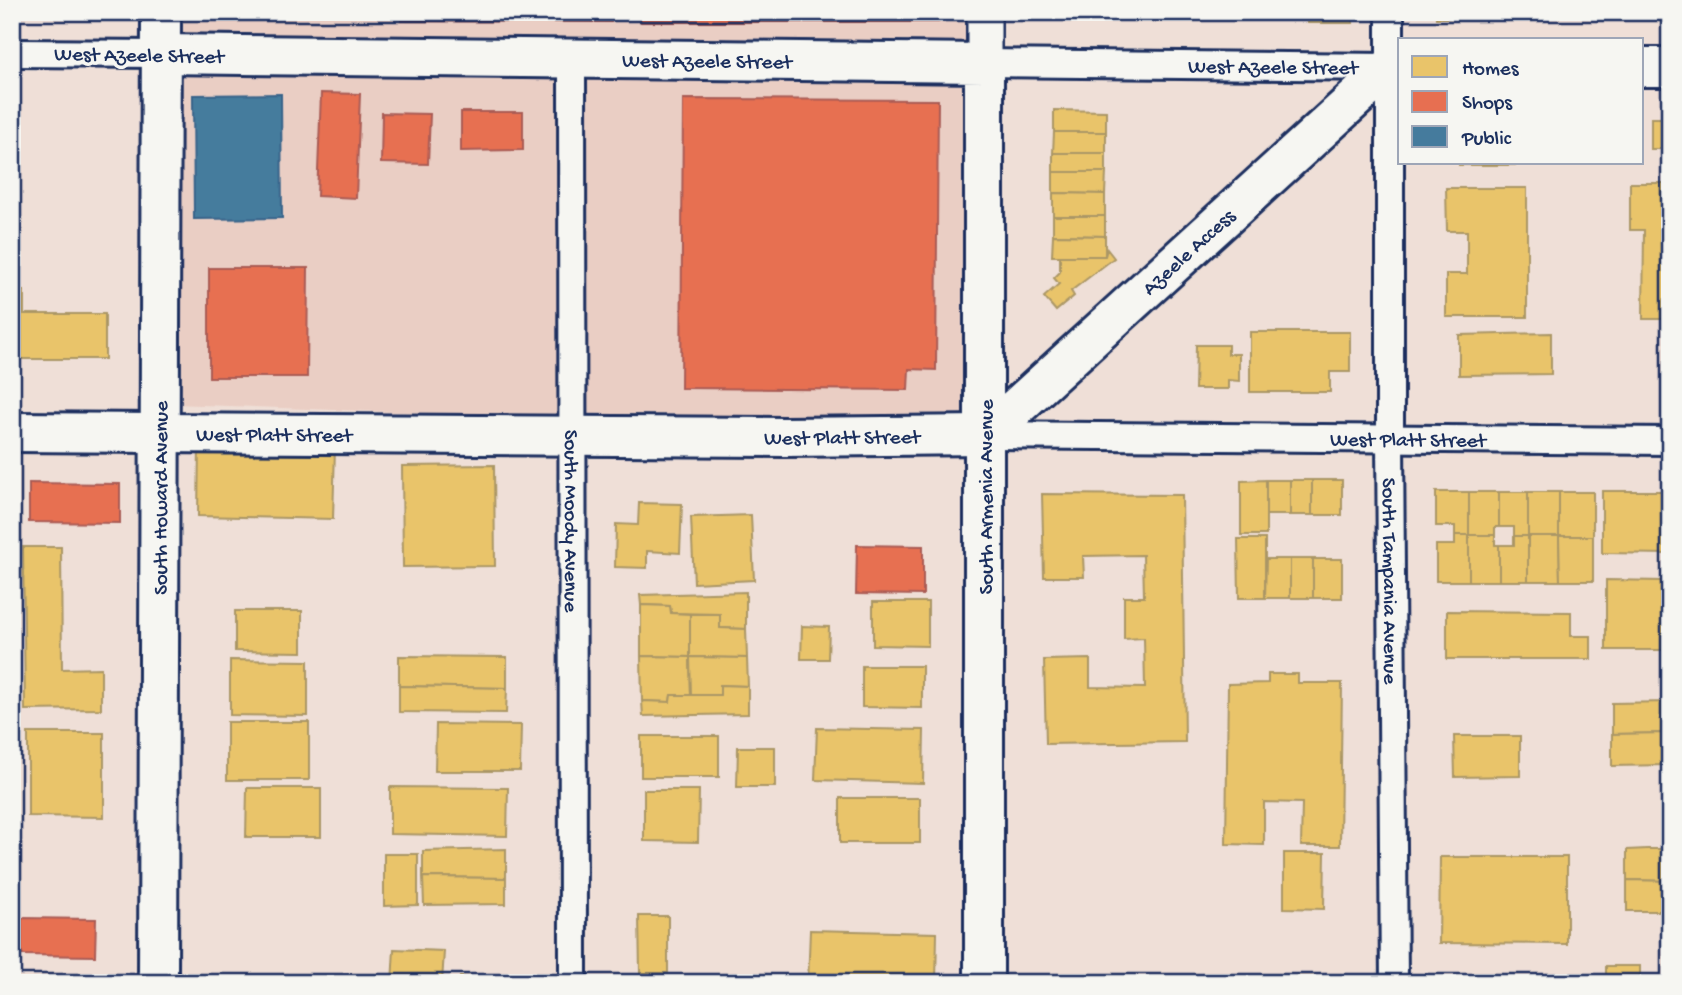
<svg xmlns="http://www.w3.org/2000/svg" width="1682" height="995" viewBox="0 0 1682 995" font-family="'Gochi Hand',sans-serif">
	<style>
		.built { fill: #eacec4 }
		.homes { fill: #e9c46a; stroke: #ab9766; stroke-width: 2 }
		.shops { fill: #e76f51; stroke: #aa5c55; stroke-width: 2 }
		.public { fill: #457b9d; stroke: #38648a; stroke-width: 2 }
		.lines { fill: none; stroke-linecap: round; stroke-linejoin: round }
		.minor-casing { stroke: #1b2f5e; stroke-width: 32 }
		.tertiary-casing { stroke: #1b2f5e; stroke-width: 38 }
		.secondary-casing { stroke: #1b2f5e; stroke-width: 44 }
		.minor { stroke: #f6f6f2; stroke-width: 26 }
		.tertiary { stroke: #f6f6f2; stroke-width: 33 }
		.secondary { stroke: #f6f6f2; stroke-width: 38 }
		.labels { text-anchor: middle; stroke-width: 7; stroke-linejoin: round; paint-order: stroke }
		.street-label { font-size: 21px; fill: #1b2f5e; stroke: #f6f6f2 }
	</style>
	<rect width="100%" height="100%" fill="#efdfd7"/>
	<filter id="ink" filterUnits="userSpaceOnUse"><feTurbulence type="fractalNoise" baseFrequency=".0143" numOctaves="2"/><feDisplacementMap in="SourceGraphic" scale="14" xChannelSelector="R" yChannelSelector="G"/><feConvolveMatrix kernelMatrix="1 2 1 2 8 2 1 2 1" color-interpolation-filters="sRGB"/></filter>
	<g filter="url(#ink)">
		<g class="built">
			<path d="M175 12H970V48L175 39Z"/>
			<path d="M175 70 558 75V418L173 404Z"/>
			<path d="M586 75 970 79V420L586 419Z"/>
		</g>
		<g class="homes">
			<path d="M1051 12H1091V14L1051 13Z"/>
			<rect x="1308" y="12" width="45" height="11"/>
			<rect x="1436" y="12" width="56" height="6"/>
			<path d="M1054 110 1106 111V132H1054Z"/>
			<rect x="1651" y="118" width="19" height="31"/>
			<path d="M1054 132H1106V153H1053Z"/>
			<rect x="1053" y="153" width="53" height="19"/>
			<rect x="1459" y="163" width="76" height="2"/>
			<path d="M1053 172H1106L1105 194 1053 193Z"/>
			<path d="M1630 183H1670V319H1643L1644 230H1630Z"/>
			<path d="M1446 188H1527V317H1446V274H1467V231H1447Z"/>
			<path d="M1053 193 1105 194V216H1053Z"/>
			<path d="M1053 216H1105V236L1053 235Z"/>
			<path d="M1053 235 1105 236V256H1052Z"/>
			<path d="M1107 249 1114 258 1071 291 1074 296 1056 311 1044 297 1059 284 1054 278 1060 272V256H1105Z"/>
			<path d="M12 291H24V314H105V359H12Z"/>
			<path d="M1250 332H1350V372H1330V392H1250Z"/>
			<path d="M1551 333V374L1459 375V335Z"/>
			<path d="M1196 345H1228V354H1239V381L1228 380V389H1195Z"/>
			<path d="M199 444 335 448 333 519 198 516Z"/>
			<path d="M494 465 495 566 403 567 402 466Z"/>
			<rect x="1266" y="480" width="24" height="35"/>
			<path d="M1266 480V535H1241V481Z"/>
			<rect x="1290" y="480" width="22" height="35"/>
			<rect x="1312" y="480" width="30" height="35"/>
			<path d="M1602 491H1670V554L1602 553Z"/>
			<path d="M1436 492H1469V535H1455V526H1436Z"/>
			<path d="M1469 492H1499V527H1495V535H1469Z"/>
			<path d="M1499 492H1528V536H1514V527H1499Z"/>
			<rect x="1528" y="492" width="31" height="44"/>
			<rect x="1559" y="492" width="34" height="44"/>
			<path d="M1042 494 1182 495 1185 742 1046 744 1044 660 1090 659V687L1145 688 1144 638 1124 639V597H1144L1143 555 1083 556 1084 577H1044Z"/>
			<path d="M639 503 682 504 680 553 647 551V568L615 567 616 524 638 525Z"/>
			<path d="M751 515 754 580 694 583 691 517Z"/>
			<path d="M1455 535H1469V581H1436V545H1455Z"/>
			<path d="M1469 535H1495V545H1499V581H1469Z"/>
			<path d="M1514 536H1528V581H1499V545H1514Z"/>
			<path d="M1528 536H1559L1560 581H1528Z"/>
			<path d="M1559 536H1593V581H1560Z"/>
			<path d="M1238 539H1265V598H1239Z"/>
			<path d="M23 547H61L62 669 101 668V709L25 710Z"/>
			<path d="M1266 559H1290V598H1265Z"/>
			<rect x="1290" y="559" width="23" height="39"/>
			<rect x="1313" y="559" width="29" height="39"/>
			<path d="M1606 580 1664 581V650H1606Z"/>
			<path d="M746 592V629L720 628V614L671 613 670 606 641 605 640 595Z"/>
			<path d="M873 602H928V646L873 645Z"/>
			<path d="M641 605 670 606 671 613 690 614V657L641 656Z"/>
			<path d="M235 611H302V652L235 651Z"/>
			<path d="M1447 611 1571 612V636H1591V659H1447Z"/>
			<path d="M690 614H720V628L746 629 747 658 690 657Z"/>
			<path d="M802 626 829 627 828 659H801Z"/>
			<path d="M399 656 507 657V688L399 686Z"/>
			<path d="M641 656 690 657 691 695H671L670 702 642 701Z"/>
			<path d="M690 657 747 658 748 686 720 685V695H691Z"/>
			<path d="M230 660 308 661V716L230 715Z"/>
			<path d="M862 666H922V708L862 707Z"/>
			<path d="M1268 674H1298V683H1342L1340 846H1301L1302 803 1264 802V845L1226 844 1228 684 1268 683Z"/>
			<path d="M720 685 748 686V714L643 716 642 701 670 702 671 695H720Z"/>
			<path d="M399 686 507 688 506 713 399 712Z"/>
			<path d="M1668 702V733L1612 734V703Z"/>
			<rect x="227" y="722" width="82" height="58"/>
			<path d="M436 724 521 725 520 771H435Z"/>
			<path d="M817 728 924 730 923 783 815 780Z"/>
			<path d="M28 733H104V817L28 816Z"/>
			<path d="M1668 733V765L1612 766V734Z"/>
			<rect x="641" y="736" width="78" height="41"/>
			<path d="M1454 736H1520V776L1455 777Z"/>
			<path d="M738 747H775V787H737Z"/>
			<path d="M390 787 508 788 507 836 390 834Z"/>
			<path d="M247 788H321V837H246Z"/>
			<path d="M644 790H699L698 842 644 841Z"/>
			<rect x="840" y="798" width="80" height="45"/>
			<path d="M506 849V878L423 877V851Z"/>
			<path d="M1647 849H1670V881L1627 880V850Z"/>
			<path d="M1284 853H1325L1324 909 1284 908Z"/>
			<path d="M384 854H418V905L384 906Z"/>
			<path d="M1440 857H1567V944L1439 943Z"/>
			<path d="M423 877 506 878V904L424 905Z"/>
			<path d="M1627 880 1670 881V911H1627Z"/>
			<path d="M639 916H668V973H640Z"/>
			<path d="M810 930 937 933 936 983H808Z"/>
			<path d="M394 949 444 951 442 983H392Z"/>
			<rect x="1606" y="966" width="34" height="17"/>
			<rect x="460" y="977" width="59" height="6"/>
			<rect x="1287" y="977" width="46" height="6"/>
			<path d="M625 978 747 979V983H625Z"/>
		</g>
		<g class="shops">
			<path d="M401 12H611V22L401 21Z"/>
			<path d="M639 12H938V22H641Z"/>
			<path d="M321 93 360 94 356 198 317 196Z"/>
			<path d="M683 99 938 100 936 370 909 369 908 390 681 388Z"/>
			<path d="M461 112H523V150L461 151Z"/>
			<path d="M382 113 430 114 428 164 381 163Z"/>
			<path d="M209 268H308L307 377H209Z"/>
			<path d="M29 483 120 484V523L29 522Z"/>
			<path d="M857 545 923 546V595L856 594Z"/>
			<path d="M21 918 96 919 95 956 21 955Z"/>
		</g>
		<path class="public" d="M281 94 282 218 194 219 193 95Z"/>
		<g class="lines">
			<defs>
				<g id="minor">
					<path id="s1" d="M1390 12V438L1394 983"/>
					<path d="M12 53 161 54"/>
					<path id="s2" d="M572 59 573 983"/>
					<path id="s3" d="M984 63 1390 67"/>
					<path id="s4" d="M986 435 1670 441"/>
				</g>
				<path id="tertiary" d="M984 12V63"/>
				<g id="secondary">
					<path id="s5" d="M161 54 984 63V983"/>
					<path d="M1642 67H1670"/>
					<path id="s6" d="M12 432 784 437 986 435"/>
					<path id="s7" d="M986 435 1390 67H1400"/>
					<path id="s8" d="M158 983 161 12"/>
				</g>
			</defs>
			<use href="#minor" class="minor-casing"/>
			<use href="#tertiary" class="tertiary-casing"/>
			<use href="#secondary" class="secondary-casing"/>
			<use href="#minor" class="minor"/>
			<use href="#tertiary" class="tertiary"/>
			<use href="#secondary" class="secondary"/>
		</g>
	</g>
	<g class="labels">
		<g class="street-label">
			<text transform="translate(139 54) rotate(1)" y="7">West Azeele Street</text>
			<text dy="7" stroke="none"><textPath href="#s5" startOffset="546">West Azeele Street</textPath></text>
			<text dy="7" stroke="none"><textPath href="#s3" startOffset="289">West Azeele Street</textPath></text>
			<text dy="7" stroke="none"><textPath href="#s7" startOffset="273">Azeele Access</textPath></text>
			<text dy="7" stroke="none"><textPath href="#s6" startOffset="262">West Platt Street</textPath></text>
			<text dy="7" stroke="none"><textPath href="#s6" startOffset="830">West Platt Street</textPath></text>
			<text dy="7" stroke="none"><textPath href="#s4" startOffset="422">West Platt Street</textPath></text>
			<text transform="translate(985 497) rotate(-90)" y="7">South Armenia Avenue</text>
			<text dy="7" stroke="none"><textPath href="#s8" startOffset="485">South Howard Avenue</textPath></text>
			<text dy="7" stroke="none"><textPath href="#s2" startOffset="462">South Moody Avenue</textPath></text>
			<text dy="7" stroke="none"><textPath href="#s1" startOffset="569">South Tampania Avenue</textPath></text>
		</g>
	</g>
	<rect width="1682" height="995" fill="none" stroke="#f6f6f2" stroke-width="42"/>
	<rect x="21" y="21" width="1640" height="953" fill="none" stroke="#1b2f5e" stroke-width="2.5" filter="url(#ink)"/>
	<rect x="1398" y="38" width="245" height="126" fill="#f6f6f2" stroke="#9ea6b7" stroke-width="2"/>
	<rect x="1412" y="56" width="35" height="21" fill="#e9c46a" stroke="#9ea6b7" stroke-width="2"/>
	<text x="1462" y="74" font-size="21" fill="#1b2f5e">Homes</text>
	<rect x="1412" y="91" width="35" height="21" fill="#e76f51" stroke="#9ea6b7" stroke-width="2"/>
	<text x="1462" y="108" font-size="21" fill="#1b2f5e">Shops</text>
	<rect x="1412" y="126" width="35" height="21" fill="#457b9d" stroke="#9ea6b7" stroke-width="2"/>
	<text x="1462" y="144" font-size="21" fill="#1b2f5e">Public</text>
</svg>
